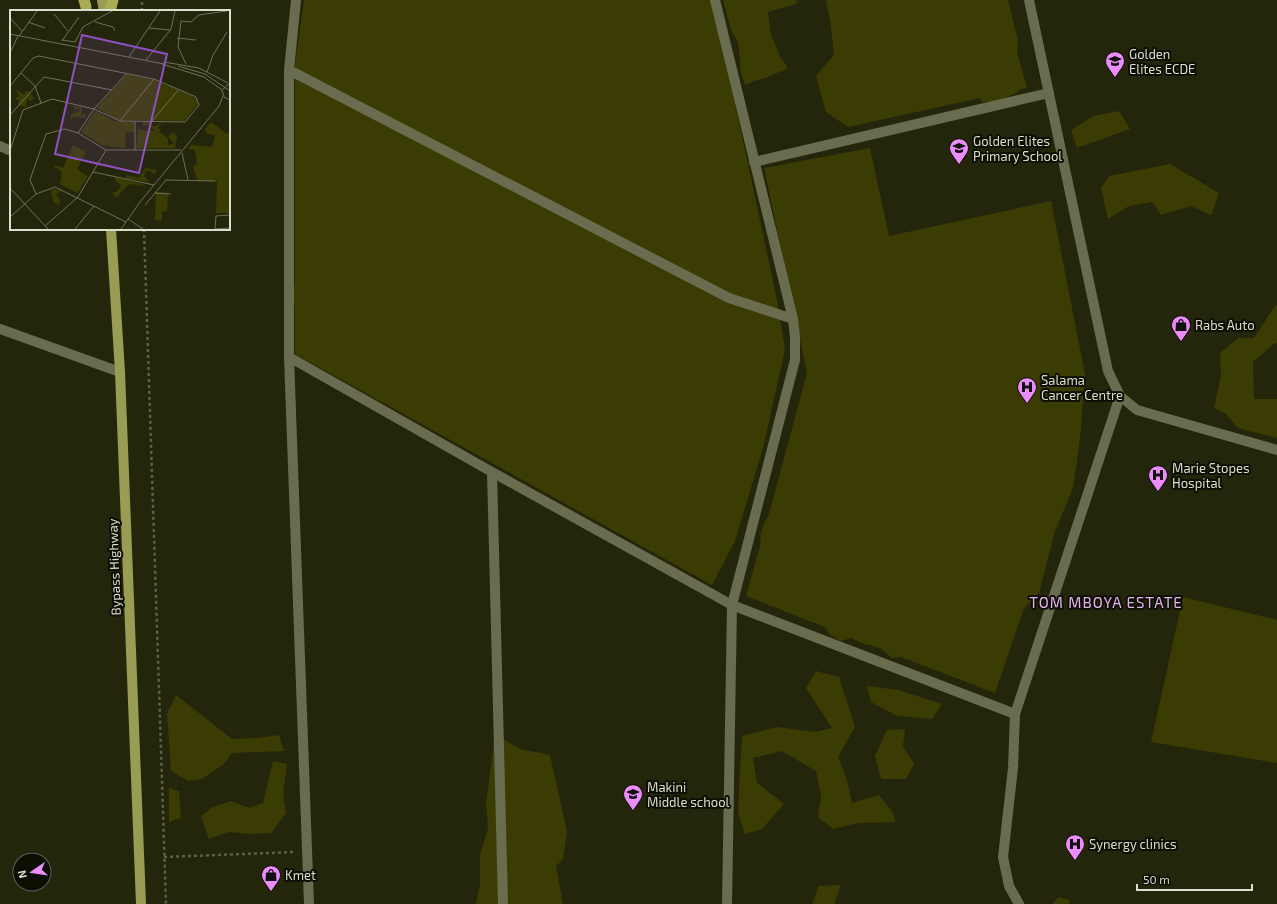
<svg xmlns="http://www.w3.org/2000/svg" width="1277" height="904" viewBox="0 0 1277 904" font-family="'Exo 2',sans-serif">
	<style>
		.green { fill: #3a3c03 }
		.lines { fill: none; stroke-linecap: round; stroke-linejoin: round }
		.path { stroke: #5e6048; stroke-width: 2.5; stroke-dasharray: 3 3; stroke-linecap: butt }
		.minor { stroke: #696c4f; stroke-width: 10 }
		.tertiary { stroke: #696c4f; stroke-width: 10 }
		.primary { stroke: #989d53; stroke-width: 10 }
		.trunk { stroke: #a8ad54; stroke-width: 11 }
		.labels { text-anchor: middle; stroke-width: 4; stroke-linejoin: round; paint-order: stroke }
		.poi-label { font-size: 13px; fill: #dcdecd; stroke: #0d0e04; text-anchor: start }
		.street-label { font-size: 13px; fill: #dcdecd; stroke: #0d0e04 }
		.quarter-label { font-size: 15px; letter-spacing: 1px; fill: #e6b2ee; stroke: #0d0e04 }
		.inset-road { fill: none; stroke: #6e7059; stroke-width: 1 }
		.view { fill: #8e50c2; fill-opacity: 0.15; stroke: #8e50c2; stroke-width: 2 }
		.inset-edge { fill: none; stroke: #dcdecd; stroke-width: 2 }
	</style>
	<rect width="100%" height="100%" fill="#24260b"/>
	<g class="green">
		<path d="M304 0H713L777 300 785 350 763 448 735 541 712 585 295 354V306L289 285 295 286V64Z"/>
		<path d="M723 0H797L796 4 768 12 771 35 780 56 788 68 768 77 754 81 745 85 741 72 738 42 731 30Z"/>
		<path d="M826 0H1008L1018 41 1017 52 1027 88 1018 90V92L999 101 982 102 980 98 848 127 826 112 816 76 834 55 831 27Z"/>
		<path d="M1119 111 1130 129 1077 148 1071 130 1094 116Z"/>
		<path d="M870 148 889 236 1051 201 1085 374 1080 439 1073 488 1055 531 1039 593 1024 608 995 693 901 657 892 658 882 649 867 644 866 645 851 638 841 641 828 633 827 628 746 596 761 543C758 533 765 522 769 514L807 373 764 168Z"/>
		<path d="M1170 164 1219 193 1211 215 1191 206 1161 215 1152 202 1129 206 1108 219 1101 188 1109 176Z"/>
		<path d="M1277 305V343H1275L1253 362 1254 399H1277V438L1238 428 1225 413 1214 408 1221 376 1220 353 1238 338H1254L1275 306Z"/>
		<path d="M1183 597 1277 620V763L1151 742Z"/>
		<path d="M816 671 839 677 855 727 838 757 847 780 852 803 879 795 891 810 896 822 859 823 833 829 818 817 821 796 816 771 782 751 753 758 757 783 784 804 762 829 745 834 738 812 742 736 777 727 815 732 832 728 806 688Z"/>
		<path d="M867 686 898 690 942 704 932 719 897 716 871 702Z"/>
		<path d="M176 695 232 739 257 738 279 735 284 751 232 753 224 764 202 779 188 781 171 771 167 714Z"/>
		<path d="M905 729 903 746 914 764 906 779H881L875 756 887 730Z"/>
		<path d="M495 734 520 749 550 755 567 832 563 859 556 866 563 904H476L480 884V855L488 828 486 803Z"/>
		<path d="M273 761 287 764 283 794 286 813 271 833 251 834 228 832 209 839 201 816 213 807 231 801 249 808 263 803Z"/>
		<path d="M169 788 179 791 181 818 169 822Z"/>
		<path d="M841 885 834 904H812L819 886Z"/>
		<path d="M1058 897 1069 900V904H1053Z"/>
	</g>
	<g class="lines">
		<g class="path">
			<path d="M142 11V0"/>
			<path d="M144 229 166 904"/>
			<path d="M164 857 296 852"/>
		</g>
		<g class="minor">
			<path d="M296 0 289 70V357L309 904"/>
			<path d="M715 0 793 319 795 337V360L732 605 727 904"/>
			<path d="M289 70 729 298 793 319"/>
			<path d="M0 146 11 151"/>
			<path d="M754 162 1049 93"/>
			<path d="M0 329 120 372"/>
			<path d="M289 357 492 472 732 605 1015 714"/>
			<path d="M492 472 503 904"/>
			<path d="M1019 904 1009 886 1003 857 1013 768 1015 714 1120 396"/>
		</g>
		<path class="tertiary" d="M1029 0 1108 371 1120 396 1137 410 1277 450"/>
		<g class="primary">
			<path d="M102 0 104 11"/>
			<path d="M111 229 120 372 141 904"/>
		</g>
		<g class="trunk">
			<path d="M84 0 86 7"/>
			<path d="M110 11 113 0"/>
		</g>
	</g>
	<defs>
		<symbol id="school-pin" viewBox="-11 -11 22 30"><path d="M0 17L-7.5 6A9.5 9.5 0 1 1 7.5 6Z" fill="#ec8cfb" stroke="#0d0e04"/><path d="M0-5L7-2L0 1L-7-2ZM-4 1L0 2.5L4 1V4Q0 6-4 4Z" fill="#111"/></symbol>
		<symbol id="shop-pin" viewBox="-11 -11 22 30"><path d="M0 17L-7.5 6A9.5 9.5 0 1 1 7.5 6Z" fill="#ec8cfb" stroke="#0d0e04"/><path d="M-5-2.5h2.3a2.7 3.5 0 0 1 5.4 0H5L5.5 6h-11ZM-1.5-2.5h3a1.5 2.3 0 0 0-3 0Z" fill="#111"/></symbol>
		<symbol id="hospital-pin" viewBox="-11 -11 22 30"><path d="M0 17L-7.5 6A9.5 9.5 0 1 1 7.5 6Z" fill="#ec8cfb" stroke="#0d0e04"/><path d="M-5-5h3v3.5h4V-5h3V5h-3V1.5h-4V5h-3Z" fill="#111"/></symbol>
	</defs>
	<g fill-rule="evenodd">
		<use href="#school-pin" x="1104" y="50" width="22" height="30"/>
		<use href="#school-pin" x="948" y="137" width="22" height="30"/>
		<use href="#shop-pin" x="1170" y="314" width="22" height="30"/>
		<use href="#hospital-pin" x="1016" y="376" width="22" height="30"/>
		<use href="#hospital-pin" x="1147" y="464" width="22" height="30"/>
		<use href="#school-pin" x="622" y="783" width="22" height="30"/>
		<use href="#hospital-pin" x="1064" y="833" width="22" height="30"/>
		<use href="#shop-pin" x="260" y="864" width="22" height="30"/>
	</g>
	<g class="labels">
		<g class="poi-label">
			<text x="1129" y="59">Golden<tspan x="1129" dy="15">Elites ECDE</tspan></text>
			<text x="973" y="146">Golden Elites<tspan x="973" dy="15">Primary School</tspan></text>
			<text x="1195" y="330">Rabs Auto</text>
			<text x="1041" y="385">Salama<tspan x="1041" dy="15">Cancer Centre</tspan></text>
			<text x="1172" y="473">Marie Stopes<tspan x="1172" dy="15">Hospital</tspan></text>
			<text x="647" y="792">Makini<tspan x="647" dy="15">Middle school</tspan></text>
			<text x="1089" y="849">Synergy clinics</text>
			<text x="285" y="880">Kmet</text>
		</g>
		<g class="street-label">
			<text transform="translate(114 567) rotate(-92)" y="5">Bypass Highway</text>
		</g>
		<g class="quarter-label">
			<text x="1106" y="608">TOM MBOYA ESTATE</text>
		</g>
	</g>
	<g transform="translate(10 10)">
		<rect width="220" height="220" fill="#24260b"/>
		<path d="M117 64 144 70 186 88 188 94 174 111 107 110 87 98ZM6 79 14 85 16 81 19 82 24 88 21 91 17 89 16 97 8 95 9 90 4 89 9 86ZM63 96 72 97 71 106 75 104V108L64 106 61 110V104L70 101 69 98 65 100ZM85 101 104 111 125 112 124 122H116L115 138 92 135 71 122ZM141 111 143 117 153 112 147 118 151 119 150 122 158 128V135L164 134 158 126 164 122 167 127 165 138H126L128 119 136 121 146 120 139 118V115L133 116V112ZM201 112 217 124 220 121V203H206L207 172 187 170 183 156 187 154 185 140 178 139 181 135 202 137 205 125 197 124 195 119ZM63 135 76 142 67 159 78 167 67 183 50 174 52 163 48 158 44 159 45 155 53 158ZM135 158 147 160 144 165 141 161H136L134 166 140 172 116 168V165L129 168ZM105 167 135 175V176L119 174 106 188 102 183 108 181 111 175 105 171ZM44 179 53 181 45 184 50 190 49 196 43 191 41 180ZM146 182 158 183 157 202 152 201V211L145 210Z" fill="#3a3c03"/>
		<path class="inset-road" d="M44 4 58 21M0 8 12 21M18 12 35 18M85 12 103 17 105 21M139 18 160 20M0 24 154 54M9 26 27 1M167 28 186 30M52 30 65 32 73 17 102 1M52 31 69 7M0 43 8 26M119 47 150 1M136 50 161 19 165 1M154 52 189 58 218 73M152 54 194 67 212 80M176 54 168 37 171 11 181 12 189 5 217 1M168 56 195 64 220 81M197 62 203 45 217 22M11 63 25 76 31 93M220 73 212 80 214 87 220 90M0 105 34 67 102 80M110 111 144 69M125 111V140M142 111 169 79M68 123 84 99 117 63M0 141 13 100 42 89 84 99 110 111 175 112 189 95 186 87 144 69 29 46 23 48 1 75M172 143 178 170M83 162 144 175M0 178 38 219M145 183 161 184M26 184 20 170 36 124 55 119 68 123 96 140M135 195 156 170 205 171M0 207 26 184 45 177 116 212M118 209 133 219M35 216 68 187 96 140H171M65 219 84 196M111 219 130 192 209 96 213 86M205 219 206 206 220 205M205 219 220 218"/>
		<path class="view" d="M72 25 157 44 129 163 45 144Z"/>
		<rect width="220" height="220" class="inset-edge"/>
	</g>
	<g transform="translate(32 872) rotate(257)"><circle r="19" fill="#0d0e04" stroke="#606154"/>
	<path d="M0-3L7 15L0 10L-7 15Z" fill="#ec8cfb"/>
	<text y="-6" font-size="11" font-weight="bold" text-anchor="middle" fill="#dcdecd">N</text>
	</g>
	<path d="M1137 884v6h115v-6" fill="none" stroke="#dcdecd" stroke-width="2"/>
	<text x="1143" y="884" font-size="12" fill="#dcdecd" stroke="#0d0e04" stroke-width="3" paint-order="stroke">50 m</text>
</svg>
